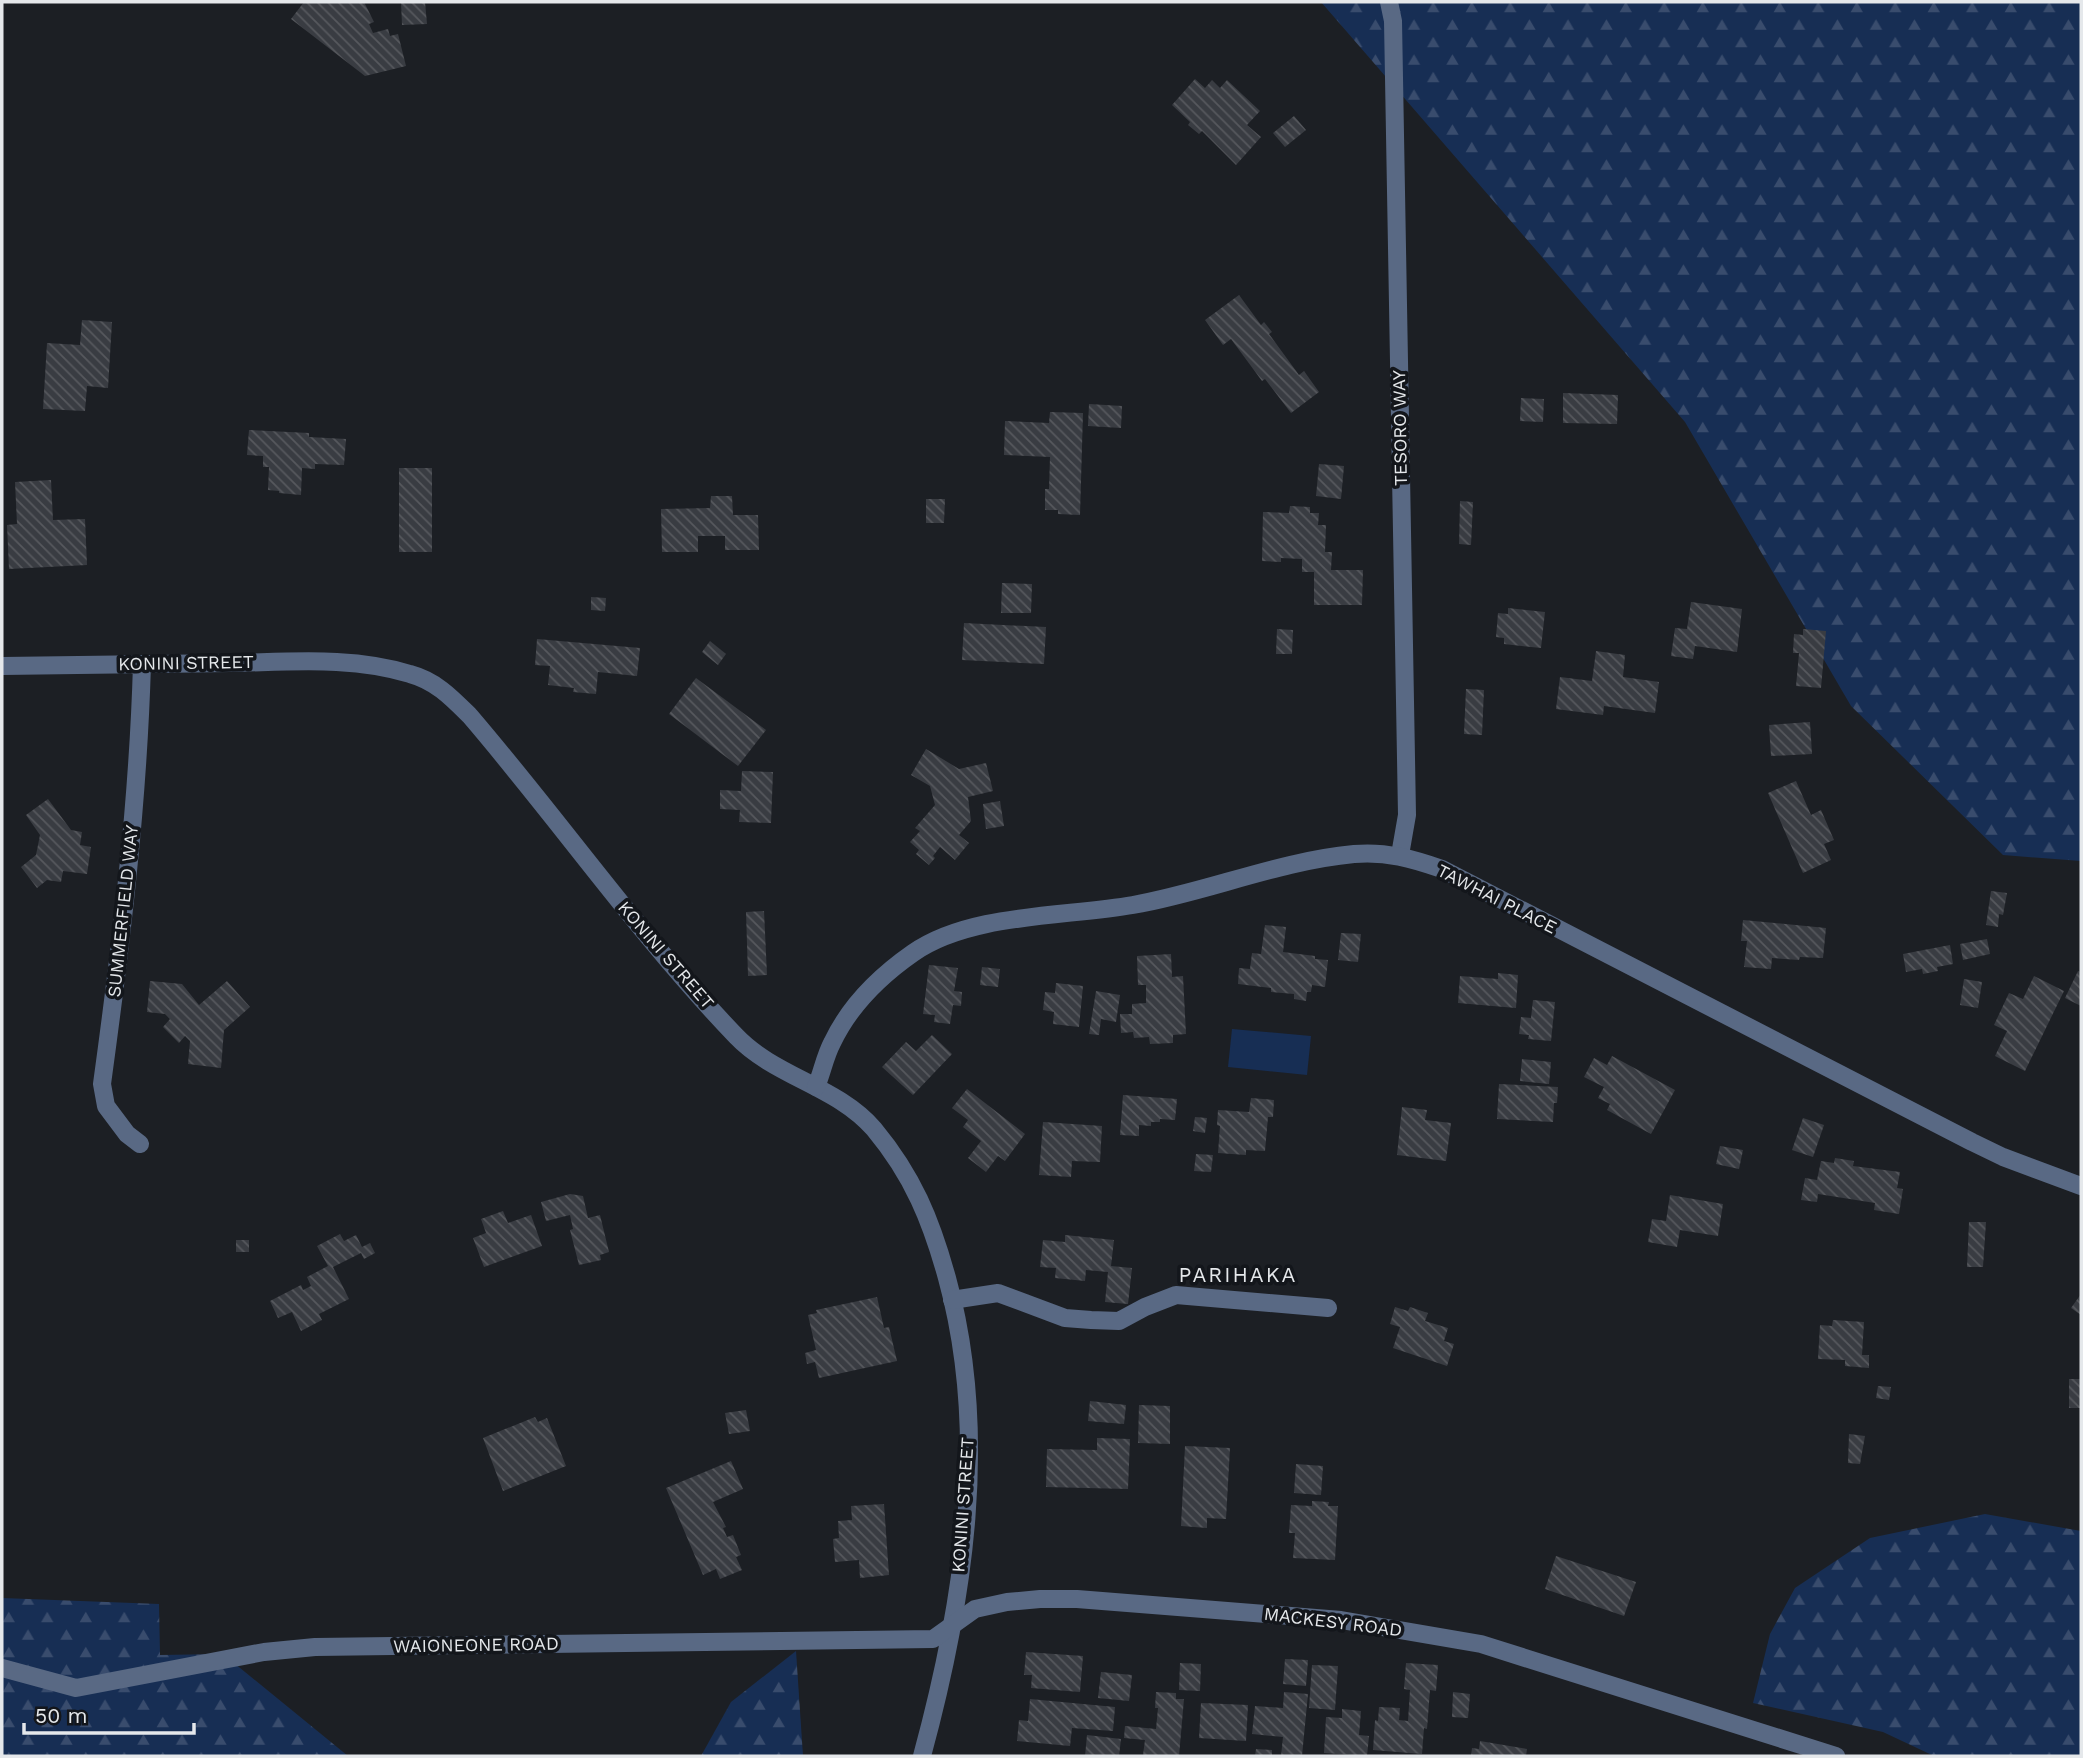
<svg xmlns="http://www.w3.org/2000/svg" width="2083" height="1758" viewBox="0 0 2083 1758" font-family="'Work Sans',sans-serif">
	<style>
		.forest { fill: url(#forest-firs) }
		.pitch { fill: #172e54 }
		.building { fill: url(#building-back-hatch) }
		.lines { fill: none; stroke-linecap: round; stroke-linejoin: round }
		.street { stroke: #596984; stroke-width: 18 }
		.labels { text-anchor: middle; stroke-width: 7; stroke-linejoin: round; paint-order: stroke }
		.street-label { font-size: 18px; fill: #e5e8eb; stroke: #13161b }
		.quarter-label { font-size: 21px; letter-spacing: 2px; fill: #e5e8eb; stroke: #13161b }
	</style>
	<defs>
		<pattern id="forest-firs" width="22" height="20" patternUnits="userSpaceOnUse" patternTransform="scale(1.75)"><rect width="22" height="20" fill="#172e54"/><path d="M5 1l3.5 6h-7zM16 11l3.5 6h-7z" fill="#394c6d"/></pattern>
		<pattern id="building-back-hatch" width="6" height="6" patternUnits="userSpaceOnUse" patternTransform="scale(1.75)"><rect width="6" height="6" fill="#393c42"/><path d="M-1 5l2 2M0 0l6 6M5-1l2 2" fill="none" stroke="#56585d"/></pattern>
	</defs>
	<rect width="100%" height="100%" fill="#1c1f24"/>
	<g class="forest">
		<path d="M1321 2H2081V861L2003 855 1851 706 1685 422Z"/>
		<path d="M1985 1514 2081 1531V1756H1934L1883 1732 1753 1703 1770 1634 1795 1588 1870 1538Z"/>
		<path d="M2 1598 159 1604 160 1655 223 1654 348 1756H2Z"/>
		<path d="M796 1651 803 1756H701L731 1702Z"/>
	</g>
	<path class="pitch" d="M1232 1029 1311 1036 1307 1075 1228 1067Z"/>
	<g class="building">
		<path d="M304 2H364L374 22 369 24 373 33 388 29 390 36 398 34 406 66 365 76 291 19Z"/>
		<path d="M401 2H425L427 24 402 25Z"/>
		<path d="M1195 79 1205 88 1212 80 1220 88 1227 80 1260 111 1247 125 1261 137 1236 165 1202 131 1199 134 1188 125 1190 122 1172 105Z"/>
		<path d="M1294 116 1306 130 1285 147 1273 133Z"/>
		<path d="M1239 295 1261 325 1264 322 1272 332 1269 334 1299 375 1304 371 1319 392 1291 413 1265 379 1262 381 1231 339 1223 345 1205 320Z"/>
		<path d="M82 320 112 322 108 388 87 386 85 411 43 409 47 343 80 345Z"/>
		<path d="M1563 393 1618 395 1617 424 1563 423Z"/>
		<path d="M1521 398 1544 399 1543 422 1520 421Z"/>
		<path d="M1089 404 1122 406 1121 428 1088 426Z"/>
		<path d="M1050 412 1083 413 1080 515 1058 514V510H1045V489H1049L1050 457 1004 455 1005 421 1049 423Z"/>
		<path d="M249 430 309 433V437L346 439 344 465 315 464V469L302 468 301 495 279 493V491L268 490 269 467H263V456L247 455Z"/>
		<path d="M1319 464 1344 466 1341 499 1316 496Z"/>
		<rect x="399" y="468" width="33" height="84"/>
		<path d="M51 480 53 520 85 519 87 565 9 569 7 525 17 524 15 482Z"/>
		<path d="M711 496H732L733 515H758L759 550H725V536H698V552H662L661 509 710 508Z"/>
		<path d="M926 499H945L944 523H926Z"/>
		<path d="M1460 501 1473 502 1471 545 1459 544Z"/>
		<path d="M1290 506 1310 507V513H1319L1318 525H1326L1325 552H1332L1331 570H1363L1362 605H1314V572H1302V559L1281 558V562L1262 561 1263 512 1289 513Z"/>
		<path d="M1002 583 1032 584 1031 613H1001Z"/>
		<path d="M591 597 606 598 605 611 591 610Z"/>
		<path d="M1691 602 1742 609 1737 652 1695 646 1693 659 1671 656 1675 628 1687 629Z"/>
		<path d="M1508 608 1545 612 1541 648 1504 644V638L1496 637 1498 613 1508 614Z"/>
		<path d="M964 623 1046 627 1044 664 962 660Z"/>
		<path d="M1277 629 1293 630 1292 654H1276Z"/>
		<path d="M1803 629 1826 631 1821 688 1796 686 1799 653H1793L1794 634 1803 635Z"/>
		<path d="M537 639 640 648 637 676 598 672 596 694 573 692 574 688 548 685 550 666 535 665Z"/>
		<path d="M710 641 726 654 718 665 702 652Z"/>
		<path d="M1596 651 1625 655 1623 677 1659 682 1655 713 1604 706 1603 715 1556 709 1560 677 1592 681Z"/>
		<path d="M696 678 766 730 738 766 669 714Z"/>
		<path d="M1466 689 1484 690 1482 735 1464 734Z"/>
		<path d="M1810 722 1812 754 1771 756 1769 725Z"/>
		<path d="M926 749 959 769 986 763 993 791 968 797 971 821 959 835 969 843 955 860 940 847 933 856 935 858 929 865 916 854 919 850 910 842 920 831 915 828 935 805 930 786 911 775Z"/>
		<path d="M742 771 773 772 771 823 739 822 740 810 720 809V790L741 791Z"/>
		<path d="M1796 781 1811 815 1821 810 1834 840 1824 844 1831 860 1803 873 1768 793Z"/>
		<path d="M48 799 71 830 82 832 80 845 91 847 87 874 63 871 61 882 47 880 37 888 21 867 36 855 40 835 26 815Z"/>
		<path d="M1000 801 1004 826 986 829 983 804Z"/>
		<path d="M1991 891 2007 893 2003 915 1999 914 1998 927 1986 925Z"/>
		<path d="M764 911 767 975 748 976 746 912Z"/>
		<path d="M1743 920 1826 928 1823 958 1800 957 1799 960 1772 958 1771 969 1744 967 1747 941H1741Z"/>
		<path d="M1265 925 1286 927 1283 952 1315 956V959L1328 960 1325 987 1312 985 1311 992H1307L1306 1001 1294 999V994L1271 992V988L1238 984 1239 968 1250 969 1252 953 1261 954Z"/>
		<path d="M1341 933 1361 934 1358 962 1338 960Z"/>
		<path d="M1987 939 1990 954 1963 960 1960 944Z"/>
		<path d="M1950 945 1953 964 1937 967 1938 971 1923 974 1922 969 1906 972 1903 954Z"/>
		<path d="M1171 954 1172 977 1183 976 1186 1034 1173 1035V1043L1150 1044 1149 1037 1134 1038 1133 1032 1121 1033 1120 1014H1132V1004L1146 1003V985H1138L1137 956Z"/>
		<path d="M929 965 958 968 954 991 962 992 961 1006 953 1005 950 1024 934 1022 935 1015 923 1014Z"/>
		<path d="M982 967 1000 969 998 987 980 985Z"/>
		<path d="M2078 971 2081 972V1006L2065 998Z"/>
		<path d="M1498 973 1518 975 1516 1008 1458 1003 1460 976 1498 979Z"/>
		<path d="M2034 976 2064 991 2025 1071 1995 1056 2007 1031 1994 1025 2009 993 2023 999Z"/>
		<path d="M1964 979 1982 982 1978 1008 1960 1005Z"/>
		<path d="M150 981 182 984 199 1005 227 981 250 1007 224 1030 221 1068 188 1064 190 1041 185 1036 179 1043 163 1027 170 1019 165 1014 147 1012Z"/>
		<path d="M1056 983 1083 986 1079 1027 1053 1024 1054 1012 1043 1010 1045 992 1055 993Z"/>
		<path d="M1096 991 1120 995 1116 1022 1101 1019 1099 1035 1089 1034Z"/>
		<path d="M1533 1000 1555 1002 1551 1041 1528 1039 1529 1035 1519 1034 1521 1017 1531 1018Z"/>
		<path d="M932 1035 952 1054 913 1095 882 1067 906 1042 916 1051Z"/>
		<path d="M1612 1056 1675 1090 1651 1134 1607 1110 1610 1104 1598 1098 1604 1087 1584 1077 1594 1058 1607 1065Z"/>
		<path d="M1522 1059 1551 1062 1549 1084 1520 1081Z"/>
		<path d="M1499 1084 1558 1087 1557 1103H1554L1553 1122 1497 1119Z"/>
		<path d="M967 1089 1025 1134 1005 1161 998 1156 986 1172 968 1158 981 1141 963 1127 968 1120 952 1108Z"/>
		<path d="M1123 1095 1177 1099 1175 1120 1160 1119V1122H1151V1126L1139 1125V1136L1120 1135Z"/>
		<path d="M1251 1098 1274 1100 1273 1117H1268L1265 1151 1246 1150V1155L1218 1153 1220 1126 1217 1125 1218 1110 1249 1112Z"/>
		<path d="M1402 1107 1427 1110 1425 1120 1451 1123 1446 1161 1397 1155Z"/>
		<path d="M1195 1117 1207 1118 1205 1133 1193 1131Z"/>
		<path d="M1803 1118 1824 1125 1813 1157 1792 1150Z"/>
		<path d="M1043 1122 1102 1126 1100 1162 1072 1161 1071 1177 1039 1175Z"/>
		<path d="M1720 1146 1743 1150 1739 1169 1716 1164Z"/>
		<path d="M1196 1154 1213 1155 1211 1172 1194 1171Z"/>
		<path d="M1835 1158 1854 1161 1853 1166 1900 1172 1897 1188 1903 1189 1899 1214 1874 1210 1875 1203 1818 1194 1817 1202 1801 1200 1805 1178 1817 1180 1821 1161 1834 1163Z"/>
		<path d="M570 1194 583 1196 588 1218 600 1215 609 1252 600 1255 601 1260 579 1265 570 1230 573 1229 570 1215 546 1221 541 1202Z"/>
		<path d="M1670 1195 1723 1204 1718 1236 1680 1230 1677 1247 1648 1242 1652 1219 1666 1221Z"/>
		<path d="M503 1211 508 1223 531 1215 542 1246 484 1267 473 1238 486 1233 481 1219Z"/>
		<path d="M1969 1222H1986L1983 1267H1967Z"/>
		<path d="M340 1234 344 1241 356 1235 362 1247 370 1243 375 1253 364 1259 361 1253 333 1267 349 1299 319 1314 322 1320 301 1331 292 1312 278 1318 270 1301 301 1285 303 1290 311 1286 307 1277 328 1266 317 1246Z"/>
		<path d="M1065 1235 1114 1240 1111 1266 1132 1268 1128 1304 1105 1302 1108 1272 1086 1270 1085 1281 1055 1278 1056 1268 1040 1267 1043 1240 1065 1242Z"/>
		<rect x="236" y="1240" width="13" height="12"/>
		<path d="M2081 1294V1315L2071 1308Z"/>
		<path d="M877 1297 884 1328 889 1327 897 1361 819 1378 815 1362 807 1364 805 1353 816 1350 808 1315 817 1313 816 1310Z"/>
		<path d="M1395 1307 1408 1311 1410 1307 1428 1313 1425 1321 1448 1328 1444 1341 1454 1344 1447 1366 1393 1348 1400 1327 1390 1324Z"/>
		<path d="M1833 1320 1864 1322 1862 1355H1869V1368L1845 1366V1360L1818 1359 1820 1325 1832 1326Z"/>
		<rect x="2069" y="1379" width="12" height="29"/>
		<path d="M1878 1386 1891 1387 1889 1400 1876 1398Z"/>
		<path d="M1090 1401 1126 1405 1124 1424 1088 1421Z"/>
		<path d="M1139 1405 1170 1406V1444L1138 1443Z"/>
		<path d="M746 1410 750 1431 729 1434 725 1413Z"/>
		<path d="M535 1417 538 1422 547 1418 566 1466 503 1491 483 1438Z"/>
		<path d="M1849 1434 1865 1436 1860 1464 1848 1463Z"/>
		<path d="M1097 1438 1130 1439 1128 1489 1046 1487 1047 1449 1097 1450Z"/>
		<path d="M1185 1446 1230 1448 1226 1519 1207 1518V1528L1181 1526Z"/>
		<path d="M731 1461 743 1489 713 1502 726 1527 723 1528 727 1537 733 1535 741 1555 736 1557 742 1570 720 1579 716 1569 703 1575 666 1488Z"/>
		<path d="M1296 1464 1323 1466 1321 1495 1294 1493Z"/>
		<path d="M1312 1501 1329 1502 1328 1506H1338L1335 1560 1293 1558 1295 1533H1289L1291 1505 1312 1506Z"/>
		<path d="M884 1504 889 1575 860 1578 859 1560 835 1562 833 1539 839 1538 838 1521 852 1520 851 1506Z"/>
		<path d="M1556 1556 1636 1582 1624 1616 1545 1589Z"/>
		<path d="M1026 1652 1083 1656 1080 1692 1031 1688 1032 1675H1024Z"/>
		<path d="M1285 1659 1308 1660 1306 1686 1283 1684Z"/>
		<path d="M1180 1663 1201 1664 1200 1691 1179 1690Z"/>
		<path d="M1406 1663 1438 1665 1436 1691 1430 1690 1427 1729 1424 1728 1422 1754 1373 1750 1375 1720 1378 1721 1379 1707 1400 1708 1399 1720 1408 1721 1410 1690 1404 1689Z"/>
		<path d="M1312 1665 1338 1666 1335 1710 1309 1708Z"/>
		<path d="M1101 1672 1132 1675 1129 1701 1098 1698Z"/>
		<path d="M1156 1692 1176 1693V1699H1184L1179 1756 1143 1755 1145 1740 1124 1738 1125 1726 1156 1729 1158 1708H1155Z"/>
		<path d="M1284 1692 1308 1694 1302 1756H1281L1283 1737 1252 1734 1255 1706 1283 1708Z"/>
		<path d="M1453 1692 1470 1694 1468 1718 1452 1717Z"/>
		<path d="M1030 1699 1115 1707 1113 1731 1072 1728 1070 1746 1017 1741 1019 1720 1028 1721Z"/>
		<path d="M1201 1703 1248 1705 1246 1741 1199 1738Z"/>
		<path d="M1342 1709 1361 1711 1359 1735 1369 1736 1367 1756 1324 1753 1326 1717 1342 1718Z"/>
		<path d="M1087 1735 1121 1739 1119 1756H1085Z"/>
		<path d="M1480 1741 1527 1749 1526 1756H1471L1472 1748 1479 1749Z"/>
		<path d="M1256 1749 1272 1750V1756H1255Z"/>
	</g>
	<g class="lines">
		<g class="street">
			<path d="M1389 2 1393 21 1407 815 1400 855"/>
			<path d="M2 666C78 665 154 664 230 663 290 662 353 656 410 674 436 681 452 698 470 716 560 821 640 936 736 1036 775 1077 837 1086 874 1129 913 1176 931 1220 947 1278 990 1435 964 1602 922 1756"/>
			<path d="M816 1087C822 1073 825 1056 832 1043 849 1007 880 976 913 953 970 913 1065 917 1133 905 1207 892 1279 861 1354 854 1386 851 1413 859 1442 869L1972 1142 2003 1157 2081 1186"/>
			<path d="M140 1144 127 1134 106 1106 102 1084C121 945 138 805 142 664"/>
			<path d="M952 1300 998 1293 1065 1318 1091 1320 1119 1321 1145 1307 1176 1295 1328 1308"/>
			<path d="M2 1668 76 1688 264 1652 315 1647 933 1639 975 1609 1007 1602 1040 1599H1077L1341 1620 1481 1644 1836 1756"/>
		</g>
	</g>
	<g class="labels">
		<g class="street-label">
			<text transform="translate(1400 428) rotate(-91)" y="6">TESORO WAY</text>
			<text transform="translate(186 663) rotate(-1)" y="6">KONINI STREET</text>
			<text transform="translate(1497 899) rotate(27)" y="6">TAWHAI PLACE</text>
			<text transform="translate(123 911) rotate(-84)" y="6">SUMMERFIELD WAY</text>
			<text transform="translate(666 955) rotate(49)" y="6">KONINI STREET</text>
			<text transform="translate(963 1505) rotate(-86)" y="6">KONINI STREET</text>
			<text transform="translate(1333 1622) rotate(7)" y="6">MACKESY ROAD</text>
			<text transform="translate(476 1645) rotate(-1)" y="6">WAIONEONE ROAD</text>
		</g>
		<g class="quarter-label">
			<text x="1238" y="1282">PARIHAKA</text>
		</g>
	</g>
	<rect width="2083" height="1758" fill="none" stroke="#e5e8eb" stroke-width="7"/>
	<path d="M24 1723v10h170v-10" fill="none" stroke="#e5e8eb" stroke-width="3.5"/>
	<text x="35" y="1723" font-size="21" fill="#e5e8eb" stroke="#13161b" stroke-width="5" paint-order="stroke">50 m</text>
</svg>
